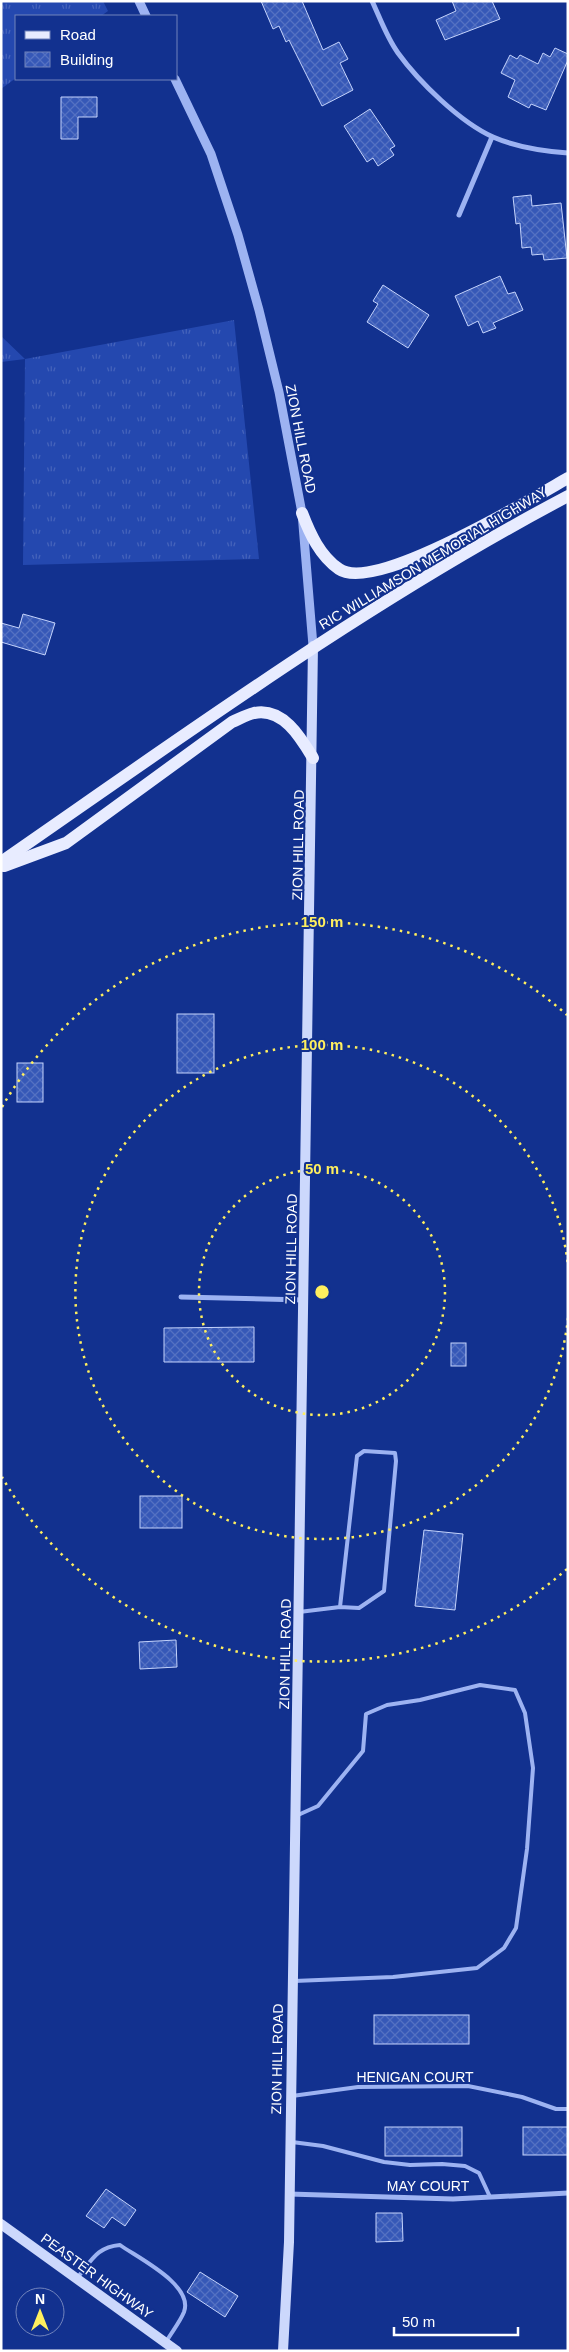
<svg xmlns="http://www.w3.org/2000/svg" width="569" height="2352" viewBox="0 0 569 2352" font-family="Helvetica,sans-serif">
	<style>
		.grass { fill: url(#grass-tufts) }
		.building { fill: url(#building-cross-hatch); stroke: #c4d3fc }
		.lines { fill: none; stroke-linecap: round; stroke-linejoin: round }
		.service { stroke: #9db3f2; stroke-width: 4 }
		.minor { stroke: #9db3f2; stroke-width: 5 }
		.tertiary { stroke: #9db3f2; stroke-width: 9 }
		.secondary { stroke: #ccd8fc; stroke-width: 10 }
		.primary { stroke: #e8ecff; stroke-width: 12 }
		.ring { fill: none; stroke: #ffef5e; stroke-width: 2.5; stroke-dasharray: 2.5 5 }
		.labels { text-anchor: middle; stroke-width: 4; stroke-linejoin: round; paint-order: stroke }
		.street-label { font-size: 14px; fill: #fff; stroke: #12318f }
		.centre { fill: #ffef5e; stroke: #12318f; stroke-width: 2.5 }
		.ring-label { font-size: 15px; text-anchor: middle; font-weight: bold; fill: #ffef5e; stroke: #12318f; stroke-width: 4; stroke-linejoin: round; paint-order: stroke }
	</style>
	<defs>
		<pattern id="grass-tufts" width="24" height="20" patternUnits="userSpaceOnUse" patternTransform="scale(1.25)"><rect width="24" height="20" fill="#2448af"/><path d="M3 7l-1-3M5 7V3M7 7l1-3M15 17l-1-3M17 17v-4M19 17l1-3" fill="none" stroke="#4563bb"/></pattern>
		<pattern id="building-cross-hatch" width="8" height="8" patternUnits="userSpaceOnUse" patternTransform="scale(1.25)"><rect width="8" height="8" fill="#3658b7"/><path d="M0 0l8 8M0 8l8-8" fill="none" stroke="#5471c2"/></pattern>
	</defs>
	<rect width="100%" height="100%" fill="#12318f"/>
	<g class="grass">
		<path d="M1 1H103L108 11 101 16H16V78L1 89Z"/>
		<path d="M234 320 259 559 23 565 25 359 1 362V336L25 359Z"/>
	</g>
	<g class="building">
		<path d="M261 1H302L323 50 339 42 348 59 340 63 353 90 322 106 289 40 286 42 279 26 273 29Z"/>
		<path d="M452 1H492L500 19 445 40 436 20 456 11Z"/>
		<path d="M555 48 568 54V60L546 110 531 104 529 108 508 97 515 80 501 73 510 55 517 59 520 55 538 64 543 53 550 57Z"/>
		<path d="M61 97H97V117H78V139H61Z"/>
		<path d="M370 109 395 146 390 149 394 155 378 166 373 158 367 162 344 126Z"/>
		<path d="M531 195 532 206 561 203 567 258 544 260 543 254 532 255 531 247 522 248 520 223 516 224 513 197Z"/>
		<path d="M500 276 508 294 515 292 523 310 493 323 496 328 483 333 478 321 468 326 455 296Z"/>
		<path d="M383 285 429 315 408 348 367 322 378 304 373 301Z"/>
		<path d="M23 614 55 623 45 655 1 642V623L19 628Z"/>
		<rect x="177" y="1014" width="37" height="59"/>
		<rect x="17" y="1063" width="26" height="39"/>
		<path d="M254 1327V1362H164V1328Z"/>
		<rect x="451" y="1343" width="15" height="23"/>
		<rect x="140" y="1496" width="42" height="32"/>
		<path d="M424 1530 463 1534 455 1610 415 1606Z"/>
		<path d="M176 1640 177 1667 140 1669 139 1642Z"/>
		<rect x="374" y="2015" width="95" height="29"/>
		<rect x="385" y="2127" width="77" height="29"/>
		<rect x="523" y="2127" width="45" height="28"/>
		<path d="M106 2189 136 2210 125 2226 112 2217 104 2228 86 2216Z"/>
		<path d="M376 2213H402L403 2241 376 2242Z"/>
		<path d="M200 2272 238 2296 225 2317 187 2292Z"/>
	</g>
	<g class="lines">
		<g class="service">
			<path d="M299 1612 340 1607 359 1608 384 1591 396 1461 395 1453 364 1451 357 1456 340 1607"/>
			<path d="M294 1981 393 1977 477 1968 504 1948 516 1928 527 1849 533 1768 525 1713 515 1690 480 1685 420 1700 387 1705 366 1714 363 1751 318 1806 298 1815"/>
			<path d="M292 2096 358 2087 468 2086 522 2097 556 2109H568"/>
			<path d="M292 2142 323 2146 384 2162 410 2165 442 2164 465 2166 479 2173 490 2197"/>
			<path d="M78 2277C92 2260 97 2247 120 2245 138 2258 194 2285 184 2312 180 2322 171 2333 166 2342"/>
		</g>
		<g class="minor">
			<path d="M372 1C380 18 387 38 398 53 419 82 460 122 493 137 516 147 542 151 568 153"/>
			<path d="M459 215 492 137"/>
			<path d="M181 1297 304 1300"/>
			<path d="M289 2194 453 2199 568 2193"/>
		</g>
		<g class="tertiary">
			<path d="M139 1 146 16"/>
			<path d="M175 79 211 154 238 235 259 310 279 392 302 513 313 646"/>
		</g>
		<g class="secondary">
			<path d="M1 2224 177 2351"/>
			<path d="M283 2351 289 2242 313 646"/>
		</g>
		<g class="primary">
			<path d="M302 513C310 534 320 556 339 569 375 594 531 499 568 478"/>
			<path d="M1 862C186 734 369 601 568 496"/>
			<path d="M4 866 66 843 232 722C239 719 246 715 254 713 283 707 301 738 313 758"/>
		</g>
	</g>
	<g class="ring">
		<circle cx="322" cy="1292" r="123"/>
		<path d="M568 1318A247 247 0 1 1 568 1266"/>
		<path d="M567 1569A370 370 0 0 1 2 1477M2 1107A370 370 0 0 1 567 1015"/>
	</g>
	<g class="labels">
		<g class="street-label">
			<text transform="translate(301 439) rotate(79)" y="5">ZION HILL ROAD</text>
			<text transform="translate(433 558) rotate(-31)" y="5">RIC WILLIAMSON MEMORIAL HIGHWAY</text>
			<text transform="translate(298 845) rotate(-89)" y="5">ZION HILL ROAD</text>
			<text transform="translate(291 1249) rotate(-89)" y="5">ZION HILL ROAD</text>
			<text transform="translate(285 1654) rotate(-89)" y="5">ZION HILL ROAD</text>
			<text transform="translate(277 2059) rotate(-89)" y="5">ZION HILL ROAD</text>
			<text x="415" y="2082">HENIGAN COURT</text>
			<text x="428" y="2191">MAY COURT</text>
			<text transform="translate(97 2276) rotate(36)" y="5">PEASTER HIGHWAY</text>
		</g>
	</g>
	<circle cx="322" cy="1292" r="8" class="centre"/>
	<g class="ring-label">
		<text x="322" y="927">150 m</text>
		<text x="322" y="1050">100 m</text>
		<text x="322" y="1174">50 m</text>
	</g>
	<rect width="569" height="2352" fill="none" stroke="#ffffff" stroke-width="5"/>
	<rect x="15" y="15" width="162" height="65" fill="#12318f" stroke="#7183bc"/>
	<rect x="25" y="31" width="25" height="8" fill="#e8ecff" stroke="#7183bc"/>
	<text x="60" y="40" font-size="15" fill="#ffffff">Road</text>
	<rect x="25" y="52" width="25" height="15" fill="url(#building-cross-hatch)" stroke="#7183bc"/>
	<text x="60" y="65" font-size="15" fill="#ffffff">Building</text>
	<g transform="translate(40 2312)"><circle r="24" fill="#12318f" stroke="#7183bc"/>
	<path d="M0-4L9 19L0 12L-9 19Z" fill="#ffef5e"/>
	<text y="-8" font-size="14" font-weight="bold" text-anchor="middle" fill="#ffffff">N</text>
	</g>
	<path d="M394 2327v8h124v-8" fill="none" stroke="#ffffff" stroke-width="2.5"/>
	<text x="402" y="2327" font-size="15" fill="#ffffff" stroke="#12318f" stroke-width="4" paint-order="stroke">50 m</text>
</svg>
